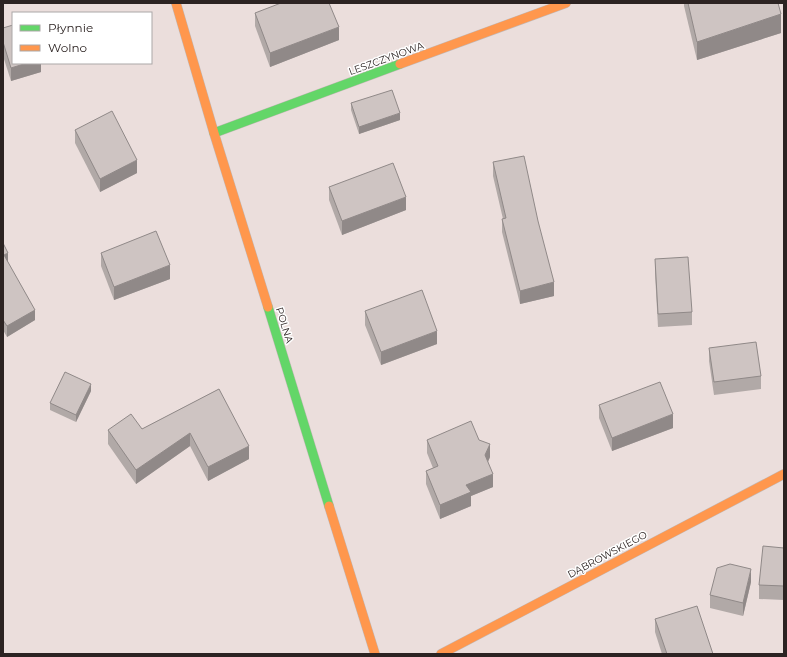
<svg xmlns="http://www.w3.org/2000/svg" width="787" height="657" viewBox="0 0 787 657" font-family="Montserrat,sans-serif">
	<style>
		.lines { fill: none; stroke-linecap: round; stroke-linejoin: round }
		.fast-casing { stroke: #c2b8b6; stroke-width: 10 }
		.slow-casing { stroke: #c2b8b6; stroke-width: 10 }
		.fast { stroke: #63d668; stroke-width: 9 }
		.slow { stroke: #ff974d; stroke-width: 9 }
		.wall { fill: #b1a9a7 }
		.shaded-wall { fill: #908988 }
		.building { fill: #cec4c2; stroke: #908988 }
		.labels { text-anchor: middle; stroke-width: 3; stroke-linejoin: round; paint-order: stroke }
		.street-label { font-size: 10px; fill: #2c2322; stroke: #fff }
	</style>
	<rect width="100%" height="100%" fill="#ebdedc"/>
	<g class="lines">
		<defs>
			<g id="fast">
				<path d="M214 133 400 64"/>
				<path d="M268 307 329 506"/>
			</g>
			<g id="slow">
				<path d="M176 3 214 133 268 307"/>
				<path d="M400 64 566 3"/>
				<path d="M329 506 375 654"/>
				<path d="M441 654 784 474"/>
			</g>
		</defs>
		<use href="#fast" class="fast-casing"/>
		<use href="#slow" class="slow-casing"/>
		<use href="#fast" class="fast"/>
		<use href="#slow" class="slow"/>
	</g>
	<g class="wall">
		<path d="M684 3H778L781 33 697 60 684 6Z"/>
		<path d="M255 13 339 40 270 67 255 26Z"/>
		<path d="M3 28 41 63V72L11 81 3 56Z"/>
		<path d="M351 103 400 120 359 134 351 110Z"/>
		<path d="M75 130 137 173 100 192 75 143Z"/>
		<path d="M493 162 554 296 520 304 502 232V219H503L493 176Z"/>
		<path d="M329 187 406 210 342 235 329 200Z"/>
		<path d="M3 243 8 262 35 320 7 337 3 330Z"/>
		<path d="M101 253 170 279 114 300 101 266Z"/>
		<path d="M655 259 692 312V325L658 327 655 273Z"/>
		<path d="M365 311 437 344 381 365 365 325Z"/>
		<path d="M709 348 761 376V389L714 395 709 361Z"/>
		<path d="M219 389 249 459 208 481 190 446 136 484 108 444V430L142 429Z"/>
		<path d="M91 391 76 422 50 410V403Z"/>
		<path d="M599 405 673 428 612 451 599 418Z"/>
		<path d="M427 440H479L490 457 488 462 493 487 471 496V506L440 519 426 484V471L433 468 427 453Z"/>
		<path d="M784 548V600L759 599V585Z"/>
		<path d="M751 582 743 616 710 608V595Z"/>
		<path d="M655 619 713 654H662L655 632Z"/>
	</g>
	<g class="shaded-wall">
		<path d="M781 14V33L697 60V42Z"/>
		<path d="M339 27V40L270 67V53Z"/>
		<path d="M27 63H41V72L11 81V68Z"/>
		<path d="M400 113V120L359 134V127Z"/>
		<path d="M137 160V173L100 192V179Z"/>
		<path d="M406 197V210L342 235V221Z"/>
		<path d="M8 253V263L4 255Z"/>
		<path d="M170 265V279L114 300V287Z"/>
		<path d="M554 282V296L520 304V291Z"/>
		<path d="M35 310V320L7 337V326Z"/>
		<path d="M437 331V344L381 365V352Z"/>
		<path d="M91 384V391L76 422V415Z"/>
		<path d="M673 414V428L612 451V438Z"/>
		<path d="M190 433V446L136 484V470Z"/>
		<path d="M490 444V457L485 468V455Z"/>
		<path d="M249 446V459L208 481V467Z"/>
		<path d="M493 474V487L471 496V506L440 519V505L466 485Z"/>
		<path d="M751 569V582L743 616V603Z"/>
	</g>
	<g class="building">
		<path d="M281 3H329L339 27 270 53 255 13Z"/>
		<path d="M688 3H778L781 14 697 42Z"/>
		<path d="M13 25V63H27L11 68 3 42V28Z"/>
		<path d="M392 90 400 113 359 127 351 103Z"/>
		<path d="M112 111 137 160 100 179 75 130Z"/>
		<path d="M524 156 538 221 554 282 520 291 502 219 506 218 493 162Z"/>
		<path d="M393 163 406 197 342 221 329 187Z"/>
		<path d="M156 231 170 265 114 287 101 253Z"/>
		<path d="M3 243 8 253 4 255 35 310 7 326 3 320Z"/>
		<path d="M688 257 692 312 658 314 655 259Z"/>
		<path d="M422 290 437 331 381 352 365 311Z"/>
		<path d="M756 342 761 376 714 382 709 348Z"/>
		<path d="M65 372 91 384 76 415 50 403Z"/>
		<path d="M660 382 673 414 612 438 599 405Z"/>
		<path d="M219 389 249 446 208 467 190 433 136 470 108 430 131 414 142 429Z"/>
		<path d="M471 421 479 440 490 444 485 455 493 474 466 485 471 492 440 505 426 471 438 466 427 440Z"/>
		<path d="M763 546 784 548V586L759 585Z"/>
		<path d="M730 564 751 569 743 603 710 595 717 568Z"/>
		<path d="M697 606 713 654H667L655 619Z"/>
	</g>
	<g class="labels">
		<g class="street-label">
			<text transform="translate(386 58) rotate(-20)" y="4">LESZCZYNOWA</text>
			<text transform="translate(285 325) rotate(73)" y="4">POLNA</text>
			<text transform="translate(607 554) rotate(-28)" y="4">DĄBROWSKIEGO</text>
		</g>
	</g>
	<rect width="787" height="657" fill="none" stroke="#2c2322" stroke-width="8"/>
	<rect x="12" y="12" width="140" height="52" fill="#ffffff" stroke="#aba7a7"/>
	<rect x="20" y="25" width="20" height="6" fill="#63d668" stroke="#aba7a7"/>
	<text x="48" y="32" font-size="12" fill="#2c2322">Płynnie</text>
	<rect x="20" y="45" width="20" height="6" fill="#ff974d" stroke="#aba7a7"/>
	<text x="48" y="52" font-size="12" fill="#2c2322">Wolno</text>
</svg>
